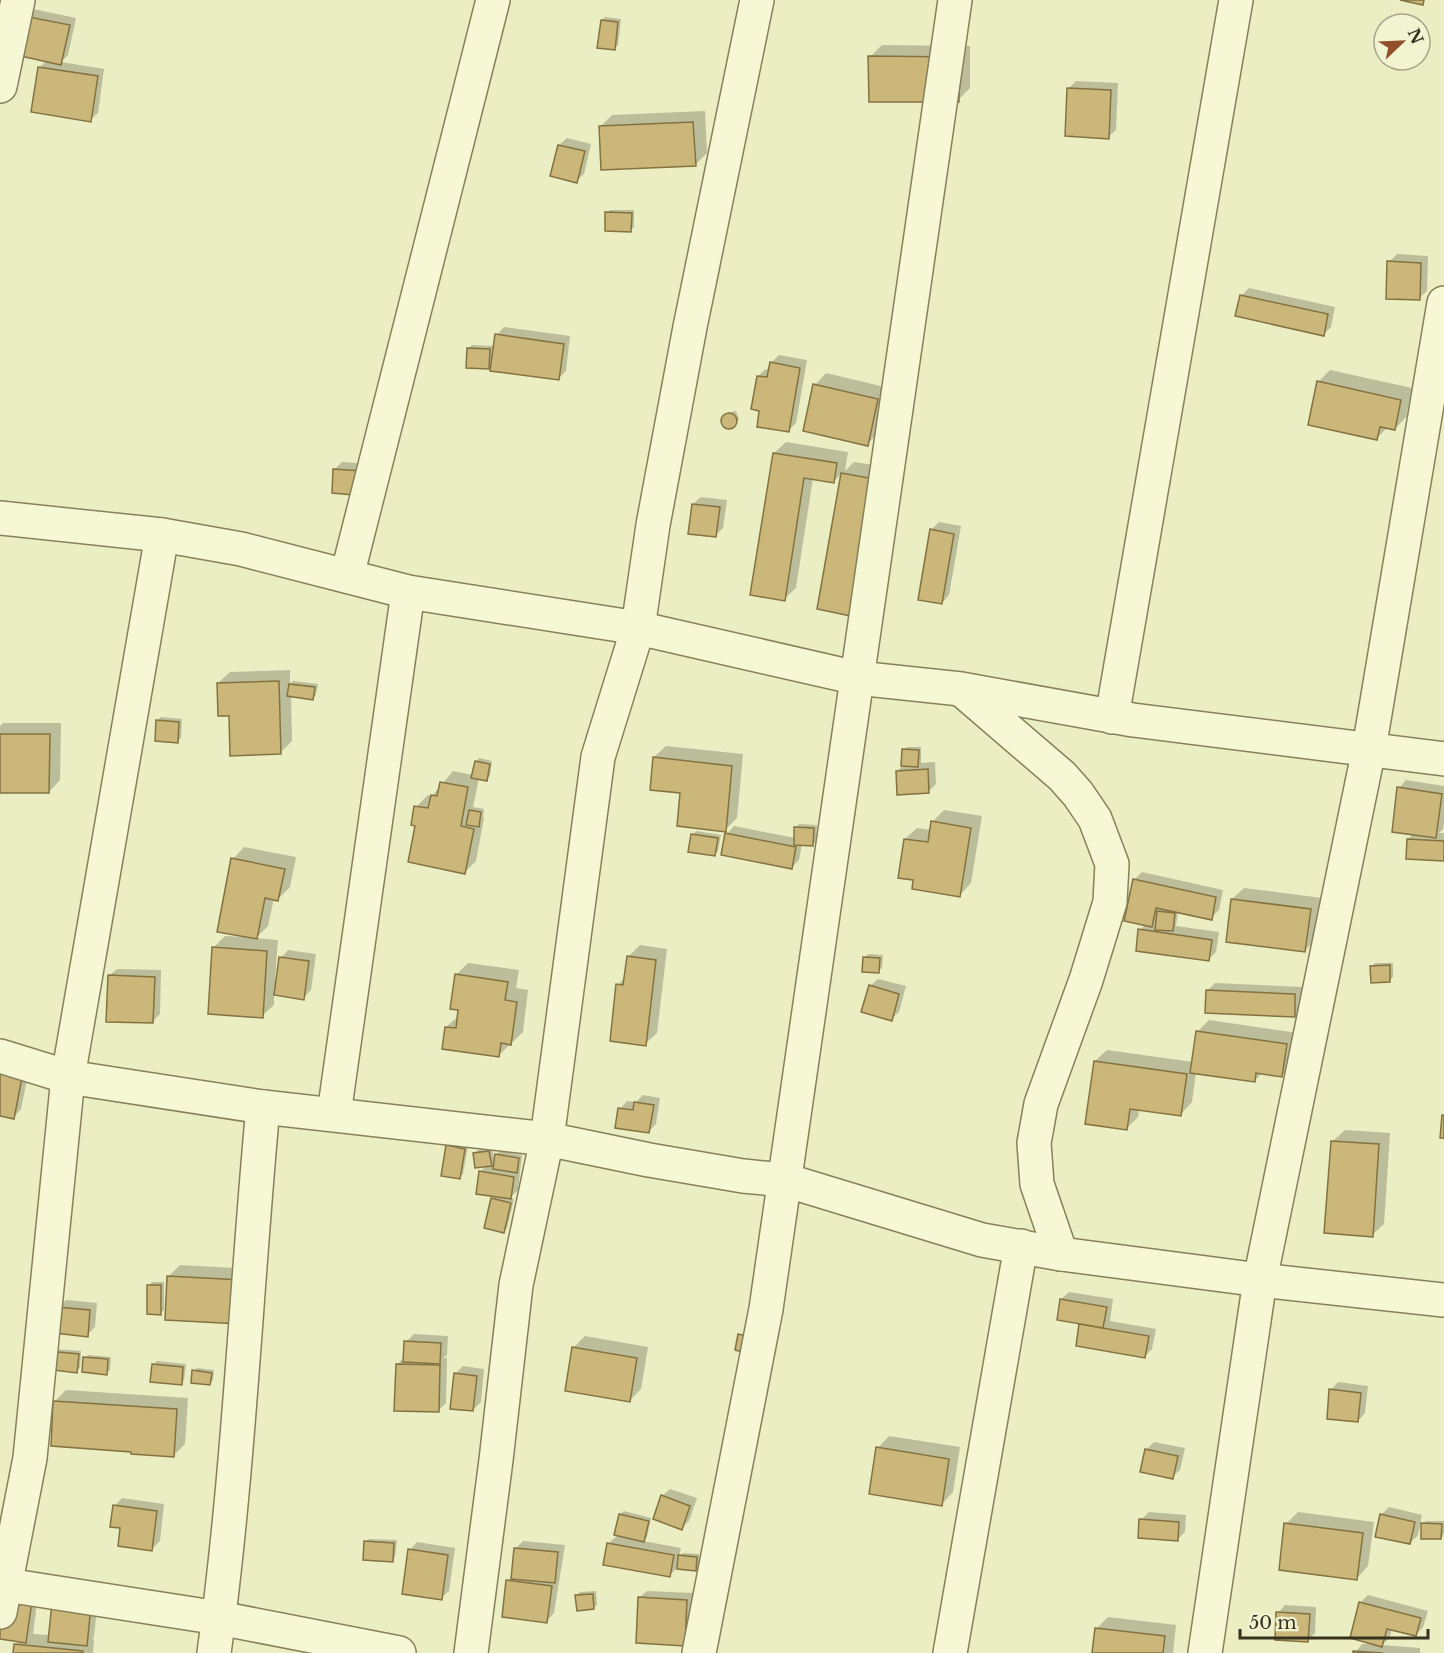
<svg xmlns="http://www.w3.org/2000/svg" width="1444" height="1653" viewBox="0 0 1444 1653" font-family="'Libre Baskerville',serif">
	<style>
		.shadow { fill: #0003 }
		.building { fill: #cab779; stroke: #847340; stroke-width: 1.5 }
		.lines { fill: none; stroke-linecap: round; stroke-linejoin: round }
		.minor-casing { stroke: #86815a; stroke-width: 36 }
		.minor { stroke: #f6f8d5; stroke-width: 33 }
	</style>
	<rect width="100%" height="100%" fill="#ebedc2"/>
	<g class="shadow">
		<path d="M33 9 76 18 68 55 61 62 104 69 98 113 90 120 39 68 47 60 26 16Z"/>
		<path d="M605 17 621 19 618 45 614 49 602 20Z"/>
		<path d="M882 45 970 46V88L958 100 870 57Z"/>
		<path d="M1076 81 1118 83 1116 130 1108 137 1069 88Z"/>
		<path d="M705 111 707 153 695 165 600 127 612 115Z"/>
		<path d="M567 138 591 144 584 174 576 181 559 145Z"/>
		<path d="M610 210H634V227L630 230 607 213Z"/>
		<path d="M1397 254 1428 256 1427 291 1419 298 1389 262Z"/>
		<path d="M1249 288 1335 307 1331 327 1323 335 1242 295Z"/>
		<path d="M504 327 570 336 566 371 558 379 493 362 488 367 468 349 472 345 495 346 497 335Z"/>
		<path d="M779 355 807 360 796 423 788 431 761 410 758 376 766 369 770 370 771 363Z"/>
		<path d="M1330 370 1412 388 1406 417 1395 429 1388 427 1376 439 1318 382Z"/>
		<path d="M826 373 889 388 879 432 867 444 815 385Z"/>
		<path d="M736 411 739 419 731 427 725 426 723 421V418L729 412Z"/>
		<path d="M786 442 848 452 845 471 854 462 886 467 819 608 843 472 833 482 813 478 796 588 784 599 774 453Z"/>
		<path d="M342 462 384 465 382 487 335 469Z"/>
		<path d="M701 497 727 500 723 528 715 536 693 504Z"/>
		<path d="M939 522 961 526 949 595 942 603 931 530Z"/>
		<path d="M290 670V684L293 681 318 684 316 695 313 698 291 695 292 741 280 753 231 715 218 683 230 672Z"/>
		<path d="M161 717 182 719 181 738 177 741 157 721Z"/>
		<path d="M3 723H61L60 780 49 792H0V726Z"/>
		<path d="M666 746 743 754 737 818 725 830 682 792 654 757Z"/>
		<path d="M907 747H921V763L935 762 936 784 928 792 897 771 903 766V750Z"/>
		<path d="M479 758 492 761 490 776 486 779 479 778 473 807 484 809 483 817 484 818 476 861 464 873 417 825 416 807 428 795 432 796 453 771 473 775 476 762Z"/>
		<path d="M1406 780 1444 786V822L1443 829 1439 833H1444V860L1408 839 1414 833 1399 788Z"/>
		<path d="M944 810 982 816 971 883 960 895 915 879 905 839 917 828 931 830 932 822Z"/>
		<path d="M799 824 817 825 816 841 813 844H802L799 860 792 867 727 834 734 826 795 838 796 828Z"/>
		<path d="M696 831 721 835 718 851 715 854 692 835Z"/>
		<path d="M244 847 296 857 290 887 278 899 274 898 268 926 256 938 278 940 275 979 278 980 281 958 288 950 316 954 311 990 303 998 274 994V1005L262 1016 213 948 225 936 242 937 233 859Z"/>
		<path d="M1142 872 1223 890 1219 910 1211 918 1178 911 1176 926 1219 932 1216 952 1208 960 1140 930 1146 924 1134 880Z"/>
		<path d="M1244 888 1322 898 1317 939 1305 950 1232 899Z"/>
		<path d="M640 945 667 949 657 1033 645 1044 618 985 625 977 628 957Z"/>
		<path d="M868 954 883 955 882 968 878 971 865 957Z"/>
		<path d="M468 963 519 970 516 988 528 990 523 1032 498 1056 446 1027 459 1016 456 975Z"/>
		<path d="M1375 963H1393V977L1390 980 1371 967Z"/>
		<path d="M117 969 161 970 160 1014 152 1022 109 976Z"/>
		<path d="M878 979 906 986 899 1012 891 1019 870 986Z"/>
		<path d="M1215 983 1302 987V1008L1294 1015 1207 991Z"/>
		<path d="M1209 1020 1298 1033 1293 1064 1282 1076 1262 1073 1255 1080 1196 1072 1192 1102 1181 1114 1139 1109 1138 1117 1126 1129 1095 1061 1107 1050 1193 1062 1197 1032Z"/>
		<path d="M31 1060 21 1109 14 1117 0 1114Z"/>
		<path d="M643 1095 660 1098 656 1124 649 1131 620 1109 627 1101 636 1102Z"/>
		<path d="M1345 1130 1390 1133 1384 1224 1372 1235 1333 1141Z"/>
		<path d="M451 1142 468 1146 463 1174 459 1177 448 1146Z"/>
		<path d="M492 1148 494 1157 500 1151 522 1155 518 1190 510 1198 514 1199 507 1228 504 1231 486 1227 493 1198 496 1195 480 1172 487 1165 474 1154 478 1150Z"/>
		<path d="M180 1265 253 1269 239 1322 168 1277Z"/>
		<path d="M152 1282H164V1310L160 1313 149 1286Z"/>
		<path d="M1069 1292 1113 1299 1110 1321 1156 1329 1152 1349 1145 1356 1077 1345 1081 1322 1061 1299Z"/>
		<path d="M66 1300 97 1303 95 1327 87 1335 59 1308Z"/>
		<path d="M414 1334 448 1336 447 1355 443 1358H447L446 1403 439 1410 397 1365 405 1356 406 1342Z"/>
		<path d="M585 1336 648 1347 641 1389 629 1401 574 1347Z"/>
		<path d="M53 1349 81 1351 80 1368 76 1371Z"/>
		<path d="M88 1355 111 1357 110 1370 106 1373 85 1358Z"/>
		<path d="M157 1361 186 1364 184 1380 181 1383 153 1365Z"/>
		<path d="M463 1366 484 1369 481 1402 473 1410 455 1374Z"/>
		<path d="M197 1368 214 1370 213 1380 210 1384 194 1371Z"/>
		<path d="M1338 1382 1368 1386 1365 1413 1358 1421 1331 1390Z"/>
		<path d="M66 1390 188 1398 185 1444 173 1456 132 1450 55 1401Z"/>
		<path d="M889 1436 960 1447 953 1492 942 1504 878 1448Z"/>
		<path d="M1154 1442 1185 1448 1180 1470 1172 1477 1147 1449Z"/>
		<path d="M670 1489 697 1498 689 1521 681 1528 662 1496Z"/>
		<path d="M122 1498 164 1504 160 1541 152 1549 122 1527 115 1506Z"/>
		<path d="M1389 1507 1422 1515 1418 1535 1410 1543 1381 1515Z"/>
		<path d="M624 1511 651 1518 647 1537 643 1541 681 1548 679 1556 683 1553 699 1554V1566L695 1569 677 1568 669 1576 609 1543 618 1535 616 1534 620 1514Z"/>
		<path d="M1149 1512 1186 1515 1185 1532 1177 1540 1141 1520Z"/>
		<path d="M1298 1512 1374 1522 1368 1566 1357 1578 1286 1524Z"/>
		<path d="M1426 1521H1444V1534L1441 1538 1423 1524Z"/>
		<path d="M369 1539 397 1540 395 1557 392 1560 366 1542Z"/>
		<path d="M523 1541 565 1545 554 1613 547 1621 508 1581 513 1575 516 1548Z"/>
		<path d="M417 1542 455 1548 449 1591 441 1598 410 1550Z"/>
		<path d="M39 1587 33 1634 50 1635 98 1599 94 1637 92 1639H94L93 1653H14L15 1645 20 1640 0 1637Z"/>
		<path d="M596 1591 597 1605 593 1608 577 1595 580 1592Z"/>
		<path d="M647 1591 694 1593 692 1637 684 1644 639 1598Z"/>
		<path d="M1368 1595 1428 1611 1423 1627 1416 1635 1392 1628 1390 1637 1382 1645 1420 1648V1653H1355L1362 1644H1373L1360 1603Z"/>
		<path d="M1285 1605 1316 1607 1315 1633 1307 1641 1278 1613Z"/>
		<path d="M1108 1617 1176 1625 1173 1653H1094L1096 1629Z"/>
	</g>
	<g class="building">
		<path d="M1400 0H1424L1423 5Z"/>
		<path d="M24 16 70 25 61 65 16 55Z"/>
		<path d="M601 20 618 22 615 50 597 48Z"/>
		<path d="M868 56 959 57V102H869Z"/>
		<path d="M38 67 98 76 91 122 31 112Z"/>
		<path d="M1067 88 1111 90 1109 139 1065 136Z"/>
		<path d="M693 122 696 166 601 170 599 126Z"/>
		<path d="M558 145 585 151 577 183 550 176Z"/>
		<path d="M605 212 632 213 631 232 605 231Z"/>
		<path d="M1387 261 1421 263 1420 300 1386 299Z"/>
		<path d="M1240 295 1328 314 1324 336 1235 316Z"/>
		<path d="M495 334 564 344 559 380 490 371Z"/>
		<path d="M467 348 490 349 489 369 466 368Z"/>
		<path d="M770 362 800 368 789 432 757 427 759 411 751 409 757 376 767 377Z"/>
		<path d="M1317 381 1401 400 1395 430 1380 427 1377 440 1308 425Z"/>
		<path d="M813 384 878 399 868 446 803 431Z"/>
		<circle cx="729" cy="421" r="8"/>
		<path d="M773 453 837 463 834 483 804 478 785 601 750 595Z"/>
		<path d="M333 469 377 472 375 497 332 493Z"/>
		<path d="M841 473 875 479 851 616 817 609Z"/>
		<path d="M692 504 720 507 716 537 688 534Z"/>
		<path d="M930 529 954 534 942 604 918 600Z"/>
		<path d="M279 681 281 754 230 756 229 716H218L217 683Z"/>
		<path d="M289 684 315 687 313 700 287 696Z"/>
		<path d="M156 720 179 722 178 743 155 741Z"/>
		<path d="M0 734H50L49 793H0Z"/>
		<path d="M902 749 919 750 918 767 901 766Z"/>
		<path d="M653 757 732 766 726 832 677 826 680 793 650 790Z"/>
		<path d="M475 761 490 764 487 781 471 778Z"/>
		<path d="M928 769 929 793 897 795 896 771Z"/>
		<path d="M440 782 468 787 461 826 474 829 465 874 408 862 415 826 411 825 414 806 428 808 431 795 437 796Z"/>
		<path d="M1397 787 1442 794 1436 838 1392 832Z"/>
		<path d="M469 810 481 812 479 827 466 825Z"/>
		<path d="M931 821 971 828 960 897 912 889 913 880 898 878 904 839 928 842Z"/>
		<path d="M794 827 814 828 813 846 794 845Z"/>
		<path d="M725 833 796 847 792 869 721 855Z"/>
		<path d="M691 834 718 838 715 856 688 852Z"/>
		<path d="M1407 839 1444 841V861L1406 859Z"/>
		<path d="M231 858 285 869 278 901 265 898 257 939 217 932Z"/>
		<path d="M1133 879 1216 897 1212 920 1156 908 1152 927 1124 921Z"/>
		<path d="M1231 899 1311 909 1305 952 1226 942Z"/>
		<path d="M1157 911 1175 913 1173 931 1155 930Z"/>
		<path d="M1138 929 1212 940 1209 961 1136 951Z"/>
		<path d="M212 947 267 951 263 1018 208 1014Z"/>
		<path d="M627 956 656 960 646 1046 610 1041 616 984 623 985Z"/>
		<path d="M279 957 309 961 304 1000 274 995Z"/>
		<path d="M863 957 880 958 879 973 862 972Z"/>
		<path d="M1390 965V982L1371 983 1370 966Z"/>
		<path d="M455 974 508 982 505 1000 517 1002 511 1045 501 1043 499 1057 442 1049 445 1027 456 1028 458 1010 450 1009Z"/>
		<path d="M108 975 155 977 153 1023 106 1022Z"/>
		<path d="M869 985 899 994 892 1021 861 1012Z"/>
		<path d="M1206 990 1295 994V1017L1205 1013Z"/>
		<path d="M1196 1031 1287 1044 1282 1077 1256 1073 1255 1082 1190 1073Z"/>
		<path d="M1094 1061 1187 1074 1181 1116 1130 1109 1127 1130 1085 1124Z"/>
		<path d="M0 1063 24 1067 14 1119 0 1116Z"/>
		<path d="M634 1102 654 1105 649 1133 615 1128 618 1108 633 1110Z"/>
		<path d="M1442 1115H1444V1138H1440Z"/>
		<path d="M1331 1141 1379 1144 1373 1237 1324 1233Z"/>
		<path d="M446 1145 465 1149 460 1179 441 1176Z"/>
		<path d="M489 1151 492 1166 475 1168 473 1153Z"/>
		<path d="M495 1154 519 1158 517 1173 493 1169Z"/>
		<path d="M479 1171 514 1177 511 1199 476 1194Z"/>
		<path d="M491 1198 511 1203 504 1233 484 1228Z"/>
		<path d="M167 1276 242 1280 240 1324 165 1320Z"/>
		<path d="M147 1285H161V1315L147 1314Z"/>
		<path d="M1060 1299 1107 1307 1103 1328 1057 1320Z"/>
		<path d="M57 1307 90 1310 88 1337 55 1333Z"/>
		<path d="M1079 1324 1149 1336 1145 1358 1076 1346Z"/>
		<path d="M738 1334 756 1338 753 1355 735 1350Z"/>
		<path d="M404 1341 441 1343 440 1364 403 1362Z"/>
		<path d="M572 1347 637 1358 630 1402 565 1391Z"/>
		<path d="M48 1351 79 1354 77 1373 46 1369Z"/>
		<path d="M83 1357 108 1359 107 1375 82 1372Z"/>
		<path d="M152 1364 183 1367 182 1385 150 1382Z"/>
		<path d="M396 1364 440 1365 439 1412 394 1411Z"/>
		<path d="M192 1370 212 1373 210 1385 191 1383Z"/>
		<path d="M454 1373 477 1376 473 1411 450 1409Z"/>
		<path d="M1329 1389 1361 1393 1358 1422 1327 1419Z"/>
		<path d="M53 1401 177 1409 174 1457 131 1454V1452L51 1446Z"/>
		<path d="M876 1447 949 1459 942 1506 869 1494Z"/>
		<path d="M1145 1449 1178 1456 1173 1479 1140 1472Z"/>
		<path d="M661 1495 690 1506 682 1530 653 1519Z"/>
		<path d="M113 1505 157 1511 152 1551 118 1546 120 1528 110 1527Z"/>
		<path d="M619 1514 649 1521 644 1542 614 1535Z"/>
		<path d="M1380 1514 1415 1522 1410 1544 1375 1537Z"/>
		<path d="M1139 1519 1179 1522 1178 1541 1138 1538Z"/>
		<path d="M1284 1523 1363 1533 1357 1580 1279 1570Z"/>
		<path d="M1421 1523 1442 1524 1441 1539H1421Z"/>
		<path d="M364 1541 394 1543 393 1562 363 1560Z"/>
		<path d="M607 1543 674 1555 670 1577 603 1565Z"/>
		<path d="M514 1548 558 1552 555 1583 511 1579Z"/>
		<path d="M408 1549 448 1555 442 1600 402 1594Z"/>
		<path d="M678 1555 697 1557 696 1571 677 1569Z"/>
		<path d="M506 1580 552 1586 547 1623 502 1617Z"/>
		<path d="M0 1589 33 1594 26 1643 0 1639Z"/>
		<path d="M593 1594 594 1609 577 1611 575 1595Z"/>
		<path d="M638 1597 687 1600 685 1646 636 1643Z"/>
		<path d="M52 1602 91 1606 87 1646 48 1642Z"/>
		<path d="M1359 1602 1421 1618 1416 1636 1387 1629 1382 1647 1350 1638Z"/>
		<path d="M1276 1612 1310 1614 1308 1642 1275 1640Z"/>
		<path d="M1095 1628 1165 1636 1163 1653H1092Z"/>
		<path d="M14 1644 83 1651V1653H13Z"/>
		<path d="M1353 1651 1383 1653H1353Z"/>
	</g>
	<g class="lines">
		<defs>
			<g id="minor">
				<path d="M757 0 690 327 653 525 638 628 598 757 547 1139 649 1160 743 1176 785 1180 982 1240 1061 1254 1260 1280 1444 1300"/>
				<path d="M0 86 18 0"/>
				<path d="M0 518 162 535 241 549 408 592 638 628 857 678 961 689 1133 720 1444 759"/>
				<path d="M347 576 493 0"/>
				<path d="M962 690 1062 776 1078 794 1095 819 1112 864 1110 902 1086 980 1041 1104 1034 1143 1037 1184 1061 1254"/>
				<path d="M1112 717 1236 0"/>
				<path d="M0 1056 68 1077 263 1107 547 1139 516 1285 496 1460 471 1653"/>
				<path d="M334 1114 408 592"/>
				<path d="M0 1584 219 1618 399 1653"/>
				<path d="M0 1612 30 1458 68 1077 162 535"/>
				<path d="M214 1653C239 1472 246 1289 263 1107"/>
				<path d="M699 1653 766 1309 955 0"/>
				<path d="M950 1653 1021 1246"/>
				<path d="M1205 1653 1260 1280 1369 749 1444 303"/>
			</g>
		</defs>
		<use href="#minor" class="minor-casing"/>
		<use href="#minor" class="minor"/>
	</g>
	<g transform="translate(1402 42) rotate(67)"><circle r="28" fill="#f2f4d1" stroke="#a7a689" stroke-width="1.5"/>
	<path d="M0-4.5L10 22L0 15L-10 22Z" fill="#934f2b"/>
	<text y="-9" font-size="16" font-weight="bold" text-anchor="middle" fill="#36321e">N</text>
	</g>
	<path d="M1240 1629v9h188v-9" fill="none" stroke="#36321e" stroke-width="3"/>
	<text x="1249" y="1629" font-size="18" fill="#36321e" stroke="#f2f4d1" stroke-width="4.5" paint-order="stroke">50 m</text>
</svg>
